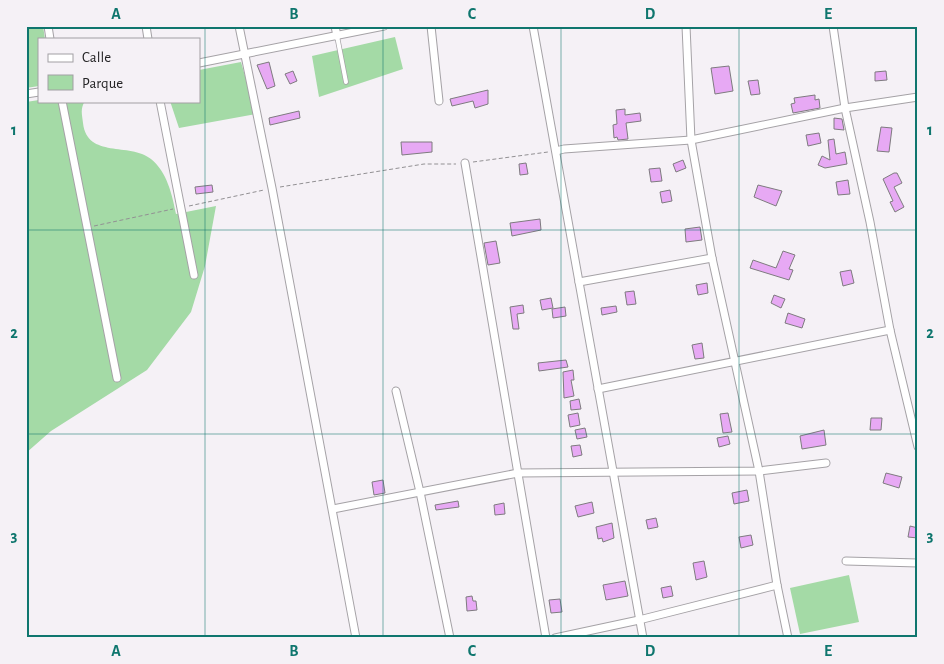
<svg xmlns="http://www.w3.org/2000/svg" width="944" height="664" viewBox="0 0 944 664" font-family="'Alegreya Sans',sans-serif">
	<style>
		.green { fill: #a4daa6 }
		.building { fill: #e7a9f4; stroke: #7e7b7f }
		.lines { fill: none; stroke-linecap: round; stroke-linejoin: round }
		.service-casing { stroke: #a5a2a6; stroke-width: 5.5 }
		.minor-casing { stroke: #a5a2a6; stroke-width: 9 }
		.path { stroke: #929093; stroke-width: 1; stroke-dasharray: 4 2.5; stroke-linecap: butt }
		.service { stroke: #fff; stroke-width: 4 }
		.minor { stroke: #fff; stroke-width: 7 }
		.grid { fill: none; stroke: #0f766e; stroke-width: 1; stroke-opacity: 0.55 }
		.neatline { fill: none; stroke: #0f766e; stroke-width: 2 }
		.grid-label { font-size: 16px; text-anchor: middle; font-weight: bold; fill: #0f766e }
	</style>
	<rect width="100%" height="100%" fill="#f5f1f6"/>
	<g class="green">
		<path d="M26 26H43L45 39H39V86L26 88Z"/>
		<path d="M395 37 403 69 319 97 312 56Z"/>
		<path d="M241 62 256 114 179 128 170 101H199V70Z"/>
		<path d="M39 100 85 101C80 109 82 114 83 123 87 159 130 142 151 159 167 172 172 194 176 214L216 206 205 266 191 312 147 370 51 431 26 453V102Z"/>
		<path d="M849 575 859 622 800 634 790 588Z"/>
	</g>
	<g class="building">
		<path d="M269 62 275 86 267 89 257 65Z"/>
		<path d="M729 66 733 91 715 94 711 68Z"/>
		<path d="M293 71 297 81 290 84 285 74Z"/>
		<path d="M886 71 887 80 875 81V72Z"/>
		<path d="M758 80 760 94 751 95 748 81Z"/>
		<path d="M488 90V104L475 108 473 101 452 106 450 99Z"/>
		<path d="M815 95V100L819 99 820 108 793 113 791 104 795 103 794 98Z"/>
		<path d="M625 109V115L640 113 641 121 626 123 628 139 618 140 617 137 614 138 613 125 617 124 616 110Z"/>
		<path d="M299 111 300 118 270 125 269 118Z"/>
		<path d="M834 118 842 119 844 130 834 129Z"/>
		<path d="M881 127 892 128 889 152 877 151Z"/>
		<path d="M819 133 821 143 808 146 806 135Z"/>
		<path d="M834 139 836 154 845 152 847 164 825 168 818 165 822 156 830 160 828 140Z"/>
		<path d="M401 142H432V152L402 155Z"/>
		<path d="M683 160 686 168 676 172 673 164Z"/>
		<path d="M526 163 528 174 520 175 519 164Z"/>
		<path d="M660 168 662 181 651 182 649 169Z"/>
		<path d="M894 173H897L902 183 894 187 904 207 895 212 890 202 893 201 883 179Z"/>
		<path d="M848 180 850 194 838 195 836 182Z"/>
		<path d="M212 185 213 192 196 194 195 187Z"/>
		<path d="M758 185 782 191 776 206 754 197Z"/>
		<path d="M670 190 672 201 662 203 660 192Z"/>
		<path d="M540 219 541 230 512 236 510 223Z"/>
		<path d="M700 227 702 240 686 242 685 229Z"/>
		<path d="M496 241 500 263 488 265 484 243Z"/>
		<path d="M783 251 795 255 789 269 793 270 789 280 750 268 753 260 776 268Z"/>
		<path d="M851 270 854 283 843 286 840 272Z"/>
		<path d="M707 283 708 293 698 295 696 285Z"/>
		<path d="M634 291 636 304 627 305 625 292Z"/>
		<path d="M774 295 785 299 781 308 771 303Z"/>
		<path d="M551 298 553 308 542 310 540 300Z"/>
		<path d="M523 305 524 313 517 314 519 329H513L510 307Z"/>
		<path d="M616 306 617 312 602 315 601 308Z"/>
		<path d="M565 307 566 316 553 318 552 309Z"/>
		<path d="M788 313 805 319 802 328 785 323Z"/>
		<path d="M702 343 704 358 695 359 692 345Z"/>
		<path d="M566 360 568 367 539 371 538 363Z"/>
		<path d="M573 370 574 380H571L574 396 564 398 563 372Z"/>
		<path d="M579 399 581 409 571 410 570 401Z"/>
		<path d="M578 413 580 425 570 427 568 415Z"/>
		<path d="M728 413 732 432 723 433 720 414Z"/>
		<path d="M871 418H882L881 430H870Z"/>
		<path d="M585 428 587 437 577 439 575 430Z"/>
		<path d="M824 430 826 445 802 449 800 436Z"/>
		<path d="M728 436 730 444 719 447 717 438Z"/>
		<path d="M580 445 582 455 573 457 571 446Z"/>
		<path d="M886 473 902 477 899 488 883 483Z"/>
		<path d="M383 480 385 493 374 495 372 482Z"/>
		<path d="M747 490 749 501 734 504 732 493Z"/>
		<path d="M458 501 459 507 436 510 435 505Z"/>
		<path d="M592 502 594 513 578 517 575 506Z"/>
		<path d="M504 503 505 514 495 515 494 505Z"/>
		<path d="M656 518 658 527 648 529 646 520Z"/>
		<path d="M612 523 614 538 603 542 602 538 598 539 596 527Z"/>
		<path d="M910 526 918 528V538L908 537Z"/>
		<path d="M751 535 753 545 741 548 739 537Z"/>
		<path d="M704 561 707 577 696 580 693 563Z"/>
		<path d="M625 581 628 596 606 600 603 585Z"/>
		<path d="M671 586 673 596 663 598 661 588Z"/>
		<path d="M472 596 473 601H476L477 610 467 611 466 597Z"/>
		<path d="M560 599 562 612 551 613 549 600Z"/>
	</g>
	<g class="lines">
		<defs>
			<path id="service" d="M337 36 346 82"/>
			<g id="minor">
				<path d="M48 26 50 39"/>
				<path d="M146 26 148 39"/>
				<path d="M239 26 272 188 356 638"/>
				<path d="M335 26 337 36"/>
				<path d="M431 26 439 101"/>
				<path d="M533 26 643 638"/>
				<path d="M686 26 691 140 712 258 759 471 777 585 788 638"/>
				<path d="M833 26 845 108 870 222 890 330 918 447"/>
				<path d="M199 63 384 26"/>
				<path d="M26 94 39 92"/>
				<path d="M62 101 117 378"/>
				<path d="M160 101 194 275"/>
				<path d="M556 151 564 149 691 140 845 108 918 97"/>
				<path d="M465 163 546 638"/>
				<path d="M579 282 712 258"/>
				<path d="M598 389 890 330"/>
				<path d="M396 391 420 492 450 638"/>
				<path d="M333 509 518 473 759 471 826 463"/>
				<path d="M846 561 918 563"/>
				<path d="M555 638 639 620 777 585"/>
			</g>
		</defs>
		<use href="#service" class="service-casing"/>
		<use href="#minor" class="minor-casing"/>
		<g class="path">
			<path d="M473 162 548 152"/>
			<path d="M280 187 424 164H456"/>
			<path d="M189 206 264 190"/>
			<path d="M94 226 173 209"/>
		</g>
		<use href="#service" class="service"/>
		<use href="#minor" class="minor"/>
	</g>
	<path class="grid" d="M205 26V638M383 26V638M561 26V638M739 26V638M26 230H918M26 434H918"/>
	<rect width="944" height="664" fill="none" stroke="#f5f1f6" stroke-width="55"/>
	<rect x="38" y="38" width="162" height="65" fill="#f5f1f6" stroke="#a29fa3"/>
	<rect x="48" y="54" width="25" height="8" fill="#ffffff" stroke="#a29fa3"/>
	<text x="82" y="62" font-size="15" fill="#252426">Calle</text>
	<rect x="48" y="75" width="25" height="15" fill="#a4daa6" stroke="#a29fa3"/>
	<text x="82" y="88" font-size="15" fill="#252426">Parque</text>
	<rect x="28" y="28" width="888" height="608" class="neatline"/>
	<g class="grid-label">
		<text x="116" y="19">A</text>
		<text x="294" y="19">B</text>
		<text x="472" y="19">C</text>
		<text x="650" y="19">D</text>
		<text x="828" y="19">E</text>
		<text x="14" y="135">1</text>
		<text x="930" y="135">1</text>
		<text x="14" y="338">2</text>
		<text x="930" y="338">2</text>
		<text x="14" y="541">3</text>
		<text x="930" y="541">3</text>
		<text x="116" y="656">A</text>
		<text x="294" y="656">B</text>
		<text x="472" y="656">C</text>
		<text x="650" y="656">D</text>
		<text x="828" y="656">E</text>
	</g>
</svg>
